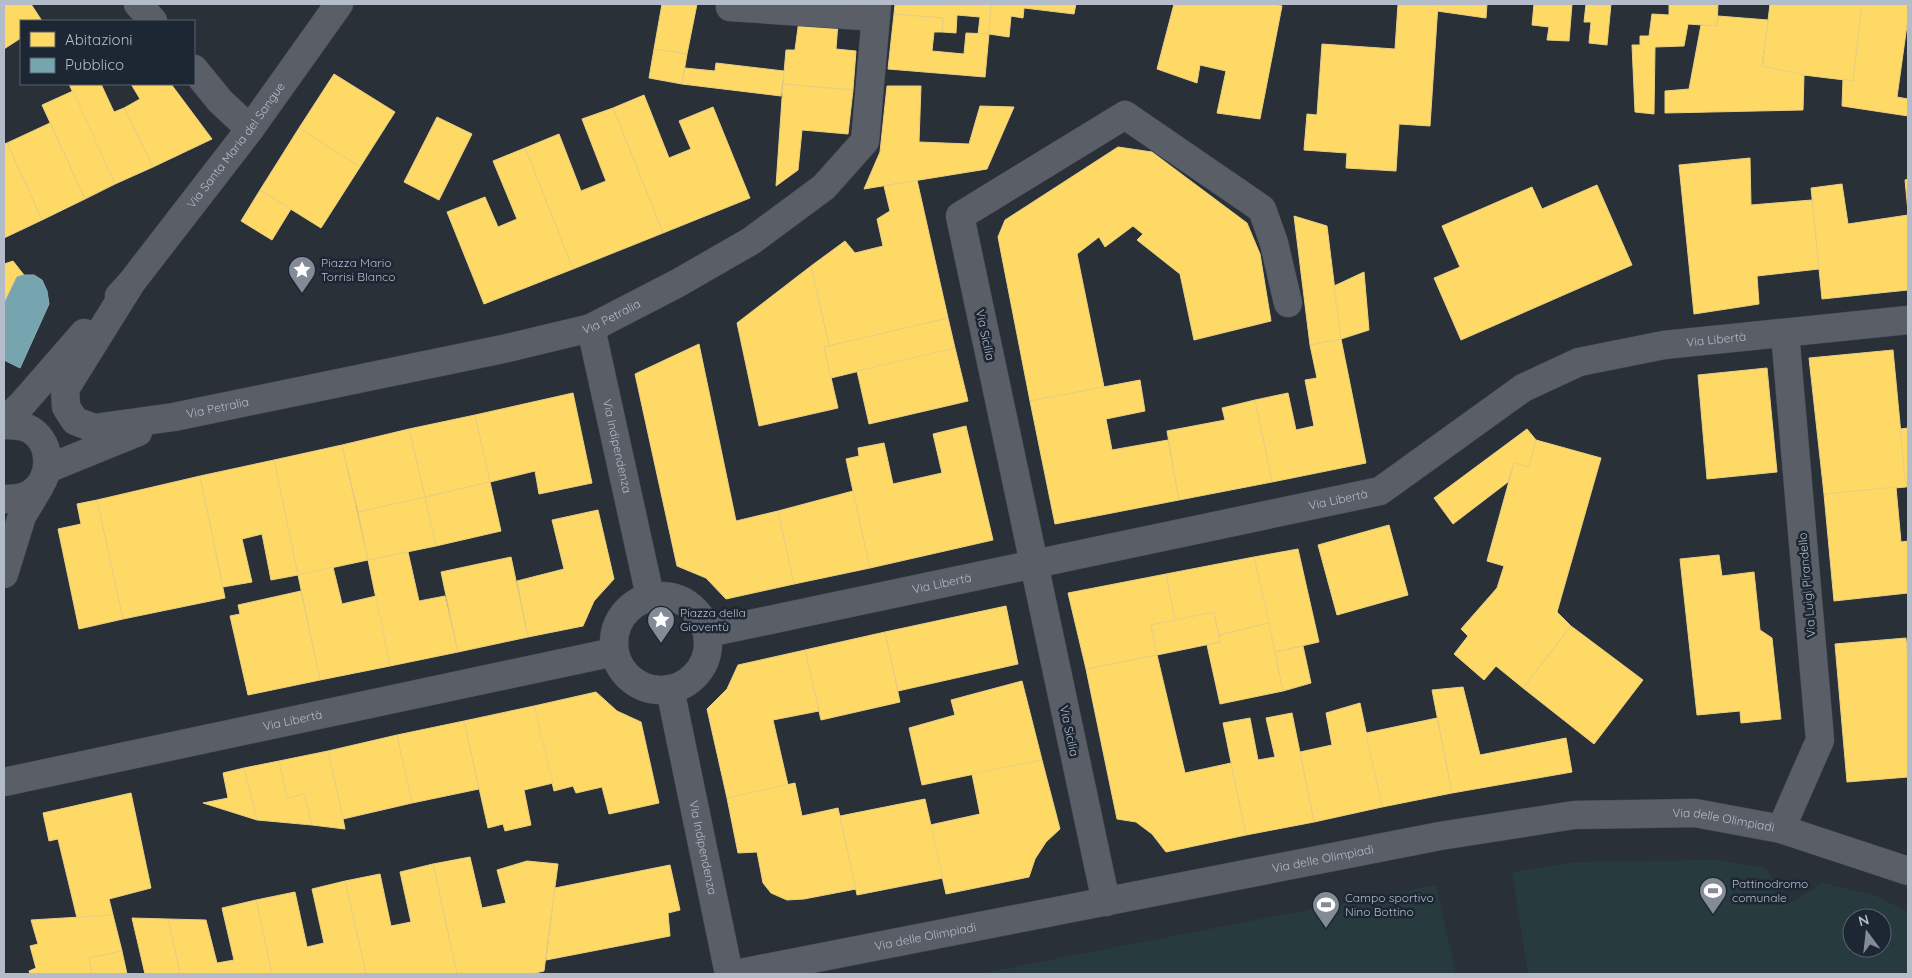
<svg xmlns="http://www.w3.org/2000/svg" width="1912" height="978" viewBox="0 0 1912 978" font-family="Quicksand,sans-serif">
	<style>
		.green { fill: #273a3e; fill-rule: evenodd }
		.homes { fill: #ffd966; stroke: #e8d084 }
		.public { fill: #76a5af; stroke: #89acb7 }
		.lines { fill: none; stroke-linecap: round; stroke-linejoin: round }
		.minor-casing { stroke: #484c53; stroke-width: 29 }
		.minor { stroke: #5a5e66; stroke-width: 28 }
		.labels { text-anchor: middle; stroke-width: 5; stroke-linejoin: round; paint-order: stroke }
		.street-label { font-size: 12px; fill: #b4bcc9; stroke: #1d2633 }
		.poi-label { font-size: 12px; fill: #b4bcc9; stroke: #1d2633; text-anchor: start }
	</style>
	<rect width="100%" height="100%" fill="#2a3038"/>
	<g class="green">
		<path d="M1719 860 1766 868 1786 905 1823 883 1876 896 1908 912V974H1528L1512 872 1575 862ZM1852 918H1882V948H1852Z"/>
		<path d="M1436 885 1456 974H978Z"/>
	</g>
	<g class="homes">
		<path d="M4 4H31L42 21H21V38L4 49Z"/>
		<path d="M662 4H697L687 54 654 49Z"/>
		<path d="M895 4H991L989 34H978L980 17 957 15 956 33 942 32 943 18 894 14Z"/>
		<path d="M991 4H1076L1074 14 1024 8 1023 18 1011 16 1009 37 989 34Z"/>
		<path d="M1174 4H1273L1282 6 1260 119 1217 113 1226 71 1200 65 1197 83 1157 69Z"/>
		<path d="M1398 4H1438L1430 126 1399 124 1396 171 1346 168 1347 153 1304 150 1307 114 1317 115 1322 44 1395 49Z"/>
		<path d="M1438 4H1487L1486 18 1437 11Z"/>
		<path d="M1534 4H1572L1569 41 1547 40 1549 27 1532 25Z"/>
		<path d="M1586 4H1611L1607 45 1589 43 1591 22H1584Z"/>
		<path d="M1669 4H1718L1717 26 1688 24 1684 46 1655 47 1654 114 1635 112 1632 45H1640V36H1649L1652 14 1669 15Z"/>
		<path d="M1770 4H1862L1853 81 1762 70Z"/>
		<path d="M1862 4H1908V18L1897 97 1908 99V116L1842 106 1843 79 1853 81Z"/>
		<path d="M894 14 943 18 942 32H934L932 51 964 54 966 33 989 34 985 77 888 69Z"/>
		<path d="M1718 16 1768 20 1762 66 1804 75 1803 110 1665 113V91L1689 89 1701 25 1717 26Z"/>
		<path d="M799 20 838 23 836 49 856 51 853 90 783 84 786 50H795Z"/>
		<path d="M654 49 687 54 682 84 649 78Z"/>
		<path d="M716 63 784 71 781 96 682 84 685 68 715 71Z"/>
		<path d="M334 74 395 112 360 167 299 128Z"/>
		<path d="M69 84H101L114 112 124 108 153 167 115 184Z"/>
		<path d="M131 84H171L212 139 153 167 124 108 140 99Z"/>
		<path d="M783 84 853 90 848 134 802 130 798 170 776 186Z"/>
		<path d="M887 86H921L919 142 969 144 980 106 1014 107 987 169 864 189 880 152Z"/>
		<path d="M73 91 115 184 85 199 42 105Z"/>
		<path d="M644 95 669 158 691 149 679 121 713 107 750 198 663 233 613 108Z"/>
		<path d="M613 108 663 233 573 269 525 148 559 134 581 191 606 181 582 119Z"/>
		<path d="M437 117 472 134 439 200 404 182Z"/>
		<path d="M50 123 85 199 42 220 7 143Z"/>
		<path d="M299 128 360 167 321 228 260 190Z"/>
		<path d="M7 143 42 220 4 238V144Z"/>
		<path d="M1118 147 1152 152 1247 223 1260 254 1271 321 1194 340 1180 274 1137 240 1143 234 1133 226 1105 247 1099 237 1077 254 1104 387 1030 401 998 237 1005 220Z"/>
		<path d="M525 148 573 269 484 304 447 212 485 197 498 227 517 219 493 161Z"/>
		<path d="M1750 158 1751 205 1812 200 1819 269 1757 276 1759 304 1694 314 1679 165Z"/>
		<path d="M1908 179V212L1905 180Z"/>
		<path d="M917 180 948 318 829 346 811 266 845 241 855 253 883 246 877 219 890 211 884 186Z"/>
		<path d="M1842 184 1848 224 1908 215V290L1822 299 1811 188Z"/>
		<path d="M1597 185 1632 265 1461 340 1434 278 1460 267 1442 226 1532 187 1542 209Z"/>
		<path d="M260 190 291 209 272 240 241 221Z"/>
		<path d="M1294 216 1327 226 1341 339 1310 345Z"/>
		<path d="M13 261 24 275 17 277 4 304V264Z"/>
		<path d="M811 266 829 346 824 347 838 408 759 426 737 323Z"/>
		<path d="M1364 272 1369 330 1341 339 1334 286Z"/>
		<path d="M948 318 955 348 831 378 824 347Z"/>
		<path d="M1341 339 1366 463 1272 482 1255 400 1288 393 1296 430 1314 426 1305 380 1317 378 1310 345Z"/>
		<path d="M699 344 736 521 778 511 794 584 726 599 706 578 677 566 635 374Z"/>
		<path d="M955 348 968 401 869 424 857 371Z"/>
		<path d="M1893 350 1906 487 1824 494 1809 358Z"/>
		<path d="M1767 368 1777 472 1707 479 1698 375Z"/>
		<path d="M1140 380 1145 411 1106 419 1112 450 1168 440 1179 500 1055 524 1030 401Z"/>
		<path d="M573 393 592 483 539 494 535 471 490 482 475 415Z"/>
		<path d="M1255 400 1272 482 1179 500 1167 431 1225 420 1222 408Z"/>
		<path d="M475 415 490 482 425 497 409 429Z"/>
		<path d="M966 426 993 540 870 568 846 459 859 456 858 448 884 443 893 484 942 473 933 434Z"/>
		<path d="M1908 428V486L1906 487 1900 429Z"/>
		<path d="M409 429 425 497 358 512 342 445Z"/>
		<path d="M1527 429 1536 440 1529 467 1514 463 1508 482 1453 524 1434 498Z"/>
		<path d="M1536 440 1601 458 1557 612 1571 626 1523 688 1496 666 1484 680 1454 654 1468 636 1461 629 1497 588 1504 566 1487 561 1514 463 1529 467Z"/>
		<path d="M342 445 368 560 298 575 274 460Z"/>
		<path d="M274 460 298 575 271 580 262 534 242 539 252 582 223 587 200 476Z"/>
		<path d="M200 476 225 598 123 619 97 500Z"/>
		<path d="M490 482 501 531 436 546 425 497Z"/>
		<path d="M1896 487 1901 542 1908 541V593L1834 601 1824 494Z"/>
		<path d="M853 491 870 568 794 584 778 511Z"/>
		<path d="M425 497 436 546 368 560 358 512Z"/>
		<path d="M97 500 123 619 79 629 58 529 81 524 77 504Z"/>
		<path d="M598 510 614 579 594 601 583 626 528 637 517 581 564 569 552 520Z"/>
		<path d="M1389 525 1408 595 1337 615 1318 545Z"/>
		<path d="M1298 549 1319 642 1275 652 1254 557Z"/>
		<path d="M408 552 419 601 445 596 458 652 390 666 368 560Z"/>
		<path d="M1719 555 1722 576 1754 572 1760 630 1772 638 1781 719 1741 723 1740 711 1697 715 1680 559Z"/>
		<path d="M511 557 528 637 458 652 441 572Z"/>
		<path d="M1254 557 1269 623 1219 635 1214 612 1175 621 1166 574Z"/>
		<path d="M333 567 342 604 376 596 390 666 320 680 298 575Z"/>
		<path d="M1166 574 1175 621 1151 625 1157 655 1086 669 1068 593Z"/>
		<path d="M301 591 320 680 248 695 230 616 240 614 238 605Z"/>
		<path d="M1006 606 1018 664 898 691 885 632Z"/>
		<path d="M1214 612 1220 642 1157 655 1151 625Z"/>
		<path d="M1269 623 1283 691 1220 704 1207 645 1220 642 1219 635Z"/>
		<path d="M1571 626 1643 680 1594 744 1523 688Z"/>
		<path d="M885 632 900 702 821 720 805 650Z"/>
		<path d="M1906 638 1908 661V777L1847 782 1835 644Z"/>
		<path d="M1303 646 1311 683 1283 691 1275 652Z"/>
		<path d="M805 650 819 711 773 720 788 785 727 798 707 709 727 689 738 665Z"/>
		<path d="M1157 655 1185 773 1231 763 1246 835 1166 852 1152 834 1136 822 1117 819 1086 669Z"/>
		<path d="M1022 681 1042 760 922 785 909 728 955 715 951 700Z"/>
		<path d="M1463 687 1480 755 1566 738 1572 772 1452 793 1432 690Z"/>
		<path d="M596 692 617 711 641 722 659 803 609 814 602 787 576 793 573 786 554 791 534 706Z"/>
		<path d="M1360 703 1382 807 1314 822 1300 752 1332 745 1326 713Z"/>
		<path d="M534 706 553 783 524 790 531 825 505 831 503 824 488 828 464 721Z"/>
		<path d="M1292 713 1314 822 1246 835 1223 723 1250 718 1258 760 1275 757 1266 718Z"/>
		<path d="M1437 718 1452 793 1382 807 1366 733Z"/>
		<path d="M464 721 479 789 412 803 397 735Z"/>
		<path d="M397 735 412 803 343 819 328 751Z"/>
		<path d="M328 751 343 819 345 829 312 825 304 794 287 798 279 761Z"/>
		<path d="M1042 760 1060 829 1046 842 1035 859 1029 877 946 894 930 825 980 814 972 774Z"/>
		<path d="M279 761 287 798 304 794 312 825 257 820 244 768Z"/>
		<path d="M244 768 257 820 203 803 228 798 223 773Z"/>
		<path d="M795 783 802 816 838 808 856 889 804 899 787 900 771 893 763 883 757 852 738 853 727 798Z"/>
		<path d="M131 793 151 888 109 899 113 915 77 918 58 839 49 841 43 813Z"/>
		<path d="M925 799 943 878 857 895 840 816Z"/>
		<path d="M470 857 482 908 506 903 497 870 527 861 558 864 544 971 531 974H457L433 864Z"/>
		<path d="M433 864 457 974H366L345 881 380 874 391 926 411 922 400 872Z"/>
		<path d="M670 865 680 910 668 913 670 936 546 960 555 888Z"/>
		<path d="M345 881 366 974H272L256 900 295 892 307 947 324 943 312 889Z"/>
		<path d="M256 900 272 974H180L168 919 206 920 217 963 234 960 222 908Z"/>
		<path d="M113 915 122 951 89 958 92 974H30L29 971 36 968 30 946 38 944 31 920Z"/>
		<path d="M132 918 168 919 180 974H145Z"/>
		<path d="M122 951 127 974H92L89 958Z"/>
	</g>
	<path class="public" d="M24 275H34L42 280 47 291 49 304 20 368 4 360V304L17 277Z"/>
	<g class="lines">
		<defs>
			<g id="minor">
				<path d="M138 4 153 21"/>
				<path d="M730 7 876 17"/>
				<path d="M194 69 220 101 250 129"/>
				<path id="s1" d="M131 283 65 389 66 407 75 421 94 428 174 417 503 349 591 328 678 283 751 241 824 187 865 141 877 4"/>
				<path id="s2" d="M119 296 131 283 250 129 339 4"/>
				<path id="s3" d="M591 328 650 596"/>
				<path d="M4 422 23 403 84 333"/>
				<path d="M4 425C13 425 23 425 31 430 53 444 53 480 30 494 22 499 13 499 4 499"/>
				<path d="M47 469 138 432"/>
				<path d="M4 574 22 516 40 486"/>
				<circle cx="661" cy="643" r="47"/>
				<path id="s4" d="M708 633 1380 491 1523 388 1579 362 1664 345 1908 320"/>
				<path id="s5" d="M670 689 729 974"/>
				<path id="s6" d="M4 782 614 652"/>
				<path d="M1781 829 1820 740 1785 333"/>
				<path d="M1106 902 960 216 1125 115 1262 209 1274 243 1288 303"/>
				<path id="s7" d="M735 974 1440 836 1574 815 1695 813 1781 829 1908 871"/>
			</g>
		</defs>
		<use href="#minor" class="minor-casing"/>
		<use href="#minor" class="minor"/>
	</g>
	<defs>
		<symbol id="sight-pin" viewBox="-11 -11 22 30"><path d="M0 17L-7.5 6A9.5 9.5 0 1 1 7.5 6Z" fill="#848b96" stroke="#1d2633"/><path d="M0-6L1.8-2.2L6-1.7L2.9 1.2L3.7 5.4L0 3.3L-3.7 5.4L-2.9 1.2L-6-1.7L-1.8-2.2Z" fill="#fff"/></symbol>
		<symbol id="stadium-pin" viewBox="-11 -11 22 30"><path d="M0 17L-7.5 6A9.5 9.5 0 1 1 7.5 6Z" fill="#848b96" stroke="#1d2633"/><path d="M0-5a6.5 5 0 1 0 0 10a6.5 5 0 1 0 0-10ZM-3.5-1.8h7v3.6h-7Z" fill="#fff"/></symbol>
	</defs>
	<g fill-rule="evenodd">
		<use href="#sight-pin" x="286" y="254" width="32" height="43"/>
		<use href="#sight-pin" x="645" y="604" width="32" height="43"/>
		<use href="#stadium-pin" x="1697" y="875" width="32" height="43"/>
		<use href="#stadium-pin" x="1310" y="889" width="32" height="43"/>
	</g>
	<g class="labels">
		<g class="street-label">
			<text dy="4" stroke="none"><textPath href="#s2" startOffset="191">Via Santa Maria del Sangue</textPath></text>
			<text dy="4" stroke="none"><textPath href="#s1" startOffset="710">Via Petralia</textPath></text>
			<text transform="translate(985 335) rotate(78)" y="4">Via Sicilia</text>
			<text dy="4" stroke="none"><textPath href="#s4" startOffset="1064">Via Libertà</textPath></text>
			<text dy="4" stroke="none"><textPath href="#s1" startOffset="305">Via Petralia</textPath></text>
			<text dy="4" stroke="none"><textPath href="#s3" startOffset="121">Via Indipendenza</textPath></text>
			<text dy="4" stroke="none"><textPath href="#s4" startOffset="644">Via Libertà</textPath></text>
			<text dy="4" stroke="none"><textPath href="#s4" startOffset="239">Via Libertà</textPath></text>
			<text transform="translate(1807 585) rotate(-95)" y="4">Via Luigi Pirandello</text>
			<text dy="4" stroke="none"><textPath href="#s6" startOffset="295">Via Libertà</textPath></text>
			<text transform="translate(1069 731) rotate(78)" y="4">Via Sicilia</text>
			<text dy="4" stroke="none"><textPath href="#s7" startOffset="1004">Via delle Olimpiadi</textPath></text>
			<text dy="4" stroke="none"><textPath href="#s5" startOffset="162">Via Indipendenza</textPath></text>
			<text dy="4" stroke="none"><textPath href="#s7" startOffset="599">Via delle Olimpiadi</textPath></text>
			<text dy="4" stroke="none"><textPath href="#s7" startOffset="194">Via delle Olimpiadi</textPath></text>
		</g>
		<g class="poi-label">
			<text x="321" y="267">Piazza Mario<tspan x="321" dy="14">Torrisi Blanco</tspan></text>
			<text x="680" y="617">Piazza della<tspan x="680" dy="14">Gioventù</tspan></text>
			<text x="1732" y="888">Pattinodromo<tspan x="1732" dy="14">comunale</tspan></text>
			<text x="1345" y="902">Campo sportivo<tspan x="1345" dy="14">Nino Bottino</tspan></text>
		</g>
	</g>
	<rect width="1912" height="978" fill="none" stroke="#b4bcc9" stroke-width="10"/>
	<rect x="20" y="20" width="175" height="65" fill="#1d2633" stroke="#59626f"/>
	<rect x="30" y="32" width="25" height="15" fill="#ffd966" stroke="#59626f"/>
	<text x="65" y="45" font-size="15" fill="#b4bcc9">Abitazioni</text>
	<rect x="30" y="58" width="25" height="15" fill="#76a5af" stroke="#59626f"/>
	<text x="65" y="70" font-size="15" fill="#b4bcc9">Pubblico</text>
	<g transform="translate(1867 933) rotate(345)"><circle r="24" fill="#1d2633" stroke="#59626f"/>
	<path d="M0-4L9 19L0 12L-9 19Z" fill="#848b96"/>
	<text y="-8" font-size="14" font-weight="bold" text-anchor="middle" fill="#b4bcc9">N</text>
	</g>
</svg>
